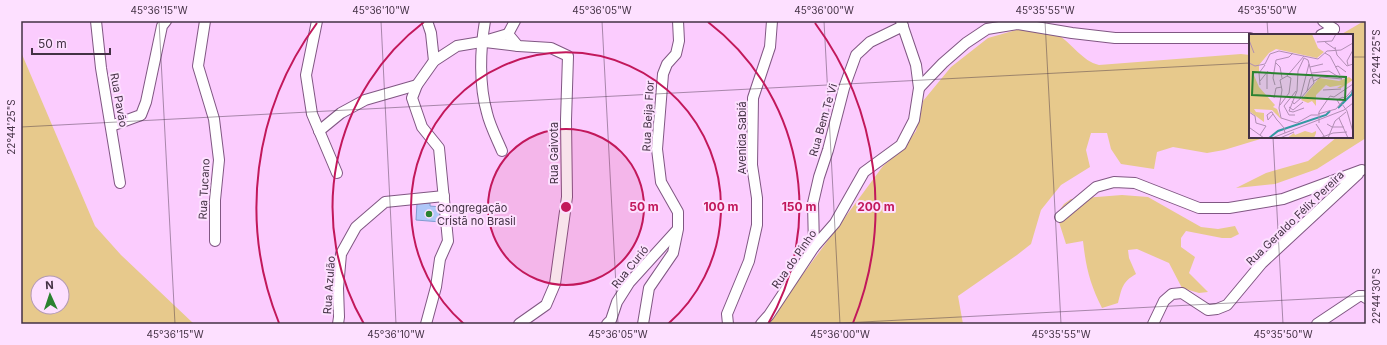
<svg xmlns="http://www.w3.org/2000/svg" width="1387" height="345" viewBox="0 0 1387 345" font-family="Inter,sans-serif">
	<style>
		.green { fill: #e7c98c; fill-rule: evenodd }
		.building { fill: #afc7f8; stroke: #819bd0 }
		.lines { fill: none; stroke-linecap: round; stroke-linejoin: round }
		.minor-casing { stroke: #805783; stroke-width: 12 }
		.minor { stroke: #fff; stroke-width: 10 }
		.ticks { fill: none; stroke: #433144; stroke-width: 1; stroke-opacity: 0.45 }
		.ring { fill: none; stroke: #c2185b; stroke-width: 2 }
		.poi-dot { fill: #2a8230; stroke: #fde0ff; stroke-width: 1.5 }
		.labels { text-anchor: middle; stroke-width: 4; stroke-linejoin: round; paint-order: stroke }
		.street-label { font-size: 11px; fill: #433144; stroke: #fde0ff }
		.poi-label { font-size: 11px; fill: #433144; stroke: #fde0ff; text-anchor: start }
		.inset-river { fill: none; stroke: #3399a2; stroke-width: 2 }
		.inset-road { fill: none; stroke: #b18eb4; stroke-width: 1 }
		.view { fill: #2a8230; fill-opacity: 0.15; stroke: #2a8230; stroke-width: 2 }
		.inset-edge { fill: none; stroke: #433144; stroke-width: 2 }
		.centre { fill: #c2185b; stroke: #fde0ff; stroke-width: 2 }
		.ring-label { font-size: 12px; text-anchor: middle; font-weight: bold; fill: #c2185b; stroke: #fde0ff; stroke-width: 4; stroke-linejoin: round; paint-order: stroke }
		.neatline { fill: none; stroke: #433144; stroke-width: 1.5 }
		.ticks-label { font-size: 10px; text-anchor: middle; fill: #433144 }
	</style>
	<rect width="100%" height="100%" fill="#fbccfe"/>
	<g class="green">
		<path d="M1364 21H1366V138L1317 169 1275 184 1236 188 1266 173 1308 161 1337 137H1352V35H1340Z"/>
		<path d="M1020 29C1028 30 1052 31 1058 35 1073 44 1082 61 1099 65L1241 54 1250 55V137H1267L1224 150 1207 153 1173 147 1157 152 1154 169 1121 164 1111 149 1107 133H1091L1086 150 1090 167 1061 185 1041 210 1031 244 1017 255 958 296 963 324H766L883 166 902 150 916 131 923 101 951 67 988 38Z"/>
		<path d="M21 52 95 226 121 255 194 324H21ZM38 283H62V307H38Z"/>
		<path d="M1122 195 1148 197 1201 227 1218 229 1235 226 1239 234 1231 238H1222L1186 231 1181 238V247L1195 257 1189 273 1208 292 1199 293 1182 288 1169 263 1137 249 1128 250 1129 258 1136 274C1122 282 1122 288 1118 303L1102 308C1090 284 1086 268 1083 241L1066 244 1058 219 1059 211 1064 204 1071 199Z"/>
	</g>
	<path class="building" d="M426 201V203H430V206L441 207V222L416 220 417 203Z"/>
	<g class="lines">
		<defs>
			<g id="minor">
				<path d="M96 21 101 68 120 183"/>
				<path d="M205 21 198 66 214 119 219 160 215 200V241"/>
				<path d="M317 21 306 75 312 114 337 173"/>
				<path d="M427 21 431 33 434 61"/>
				<path d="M485 21C480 50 479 85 487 113 490 126 497 139 502 151"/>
				<path d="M1323 21 1334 29"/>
				<path d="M508 34 518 46 551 48 568 56 566 120 567 197 555 284 546 305 519 324"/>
				<path d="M508 34 515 21"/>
				<path d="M1321 35 1334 29"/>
				<path d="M485 42 518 46"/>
				<path d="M919 88 943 63 966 43 987 29 1018 24 1072 33 1115 38H1250"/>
				<path d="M111 126 141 115 146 102 162 26 166 21"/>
				<path d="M319 131 341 113 365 100 417 85"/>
				<path d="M1060 217 1096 187 1114 182 1135 183 1199 208H1229L1283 199 1362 170"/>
				<path d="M814 247 813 203 819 177 828 150 844 88 856 55 870 42 903 26"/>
				<path d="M338 324 339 317 338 288 341 254 356 227 385 202 444 196"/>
				<path d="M426 324 436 287 440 259 448 241 439 148 422 127 412 98 417 85 434 61 457 46 481 42 508 34"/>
				<path d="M607 324 611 320 617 302 629 283 677 230"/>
				<path d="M643 324 649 288 673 253 678 229V212L661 182 657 149 663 74 667 64 676 54 679 41 678 21"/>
				<path d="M728 324 727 314 749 261 757 225V198L752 165 753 98 770 47 772 21"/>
				<path d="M761 324 769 315 814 247 835 223 864 172 901 145 914 120 919 88 916 65 901 21"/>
				<path d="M1153 324 1164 301 1172 294 1182 293 1208 310 1217 309 1227 305 1262 263 1358 174"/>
				<path d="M1317 324 1359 296H1363L1366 298"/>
			</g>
		</defs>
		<use href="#minor" class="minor-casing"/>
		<use href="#minor" class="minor"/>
	</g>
	<path class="ticks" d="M159 21 175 324M381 21 396 324M602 21 618 324M824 21 840 324M1045 21 1061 324M1267 21 1268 35M1352 57H1366M21 127 1250 63M1273 137 1283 324M824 324 1366 296"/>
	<circle cx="566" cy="207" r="78" fill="#c2185b" fill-opacity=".12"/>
	<g class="ring">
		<circle cx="566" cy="207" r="78"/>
		<path d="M464 324A155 155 0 1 1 668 324"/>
		<path d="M364 324A233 233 0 0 1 424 22M708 22A233 233 0 0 1 768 324"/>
		<path d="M279 323A310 310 0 0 1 317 23M815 23A310 310 0 0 1 853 323"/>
	</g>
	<circle class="poi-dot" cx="429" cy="214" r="4"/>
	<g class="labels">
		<g class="street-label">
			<text transform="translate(119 100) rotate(80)" y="4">Rua Pavão</text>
			<text transform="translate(648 116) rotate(-87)" y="4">Rua Beija Flor</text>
			<text transform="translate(823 120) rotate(-74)" y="4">Rua Bem Te Vi</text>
			<text transform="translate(742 138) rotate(-90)" y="4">Avenida Sabiá</text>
			<text transform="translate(554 153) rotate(-90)" y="4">Rua Gaivota</text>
			<text transform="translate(204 189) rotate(-87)" y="4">Rua Tucano</text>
			<text transform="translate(1295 218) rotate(-44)" y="4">Rua Geraldo Félix Pereira</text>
			<text transform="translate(794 259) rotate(-55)" y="4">Rua do Pinho</text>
			<text transform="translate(630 267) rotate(-51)" y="4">Rua Curió</text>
			<text transform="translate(329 285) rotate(-86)" y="4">Rua Azulão</text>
		</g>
		<g class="poi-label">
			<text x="437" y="212">Congregação<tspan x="437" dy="13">Cristã no Brasil</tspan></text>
		</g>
	</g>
	<g transform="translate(1249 34)">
		<rect width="104" height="104" fill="#fbccfe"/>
		<path d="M0 0H63L69 14 75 18 68 24 27 15 20 19 10 31V38L4 39 10 53 26 71 24 73 28 75 32 85 23 76 5 75 7 78 15 79V88L0 77ZM100 43 104 46 92 54H88L93 51 81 53 77 51 67 61V72L63 67 59 69 52 66 70 44 90 47ZM56 97 63 99 67 97V99L65 104H38L45 99 46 101Z" fill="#e7c98c"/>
		<path class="inset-river" d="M89 74 103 60 104 55M20 104 29 97 77 81 81 77"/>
		<path class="inset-road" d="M0 6 5 19M68 8 83 7 87 0M76 8 86 15M86 13 88 21 98 32 104 30M76 19 81 22 91 41M0 29 6 32 16 30 21 20 30 17 69 25 78 17 92 16 104 9M27 29 31 33 33 44M99 31 98 27 104 16M61 33 74 30M86 33 89 32 97 38M63 39 80 37 93 45M38 42 31 46 33 56 30 74 32 84 48 89 62 81H69M38 42 55 22M11 47 19 37M65 47 72 43 93 45M11 51 10 39 16 31M26 51 24 44 27 26 40 23 44 19M18 55V38M74 56 92 55M58 57 61 45 64 43M25 64 27 54 33 53M51 65 60 30M43 67 45 70 52 64 65 49 59 26 55 24M93 70 98 77 104 98M31 71 40 59 42 44 38 42M91 71 88 66 94 63 97 66M40 73 44 76 54 68M55 74 44 78 40 77 48 57 49 37 55 24M0 78 6 82 7 89 17 92 11 101M24 80 19 86 18 81 22 78H23L24 80 28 86 30 88 35 94 36 99M69 80 87 75 104 55M46 81H40L35 72 47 57M90 84 99 104H95M70 89V78L81 62 85 63 104 50M67 90 75 102M78 90 83 93H95M1 94 15 104M23 104 95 76 104 69M31 104 45 98M71 104 84 99 98 98M79 104 86 87 97 78"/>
		<path class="view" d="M4 38 97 43 96 66 3 61Z"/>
		<rect width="104" height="104" class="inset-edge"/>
	</g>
	<circle cx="566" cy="207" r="6" class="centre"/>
	<g class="ring-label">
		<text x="644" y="211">50 m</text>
		<text x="721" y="211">100 m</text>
		<text x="799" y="211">150 m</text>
		<text x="876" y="211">200 m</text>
	</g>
	<rect width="1387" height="345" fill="none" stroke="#fde0ff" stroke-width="44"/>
	<g transform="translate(50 295) rotate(357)"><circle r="19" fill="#fde0ff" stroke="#b39ab4"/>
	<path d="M0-3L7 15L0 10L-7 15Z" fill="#2a8230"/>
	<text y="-6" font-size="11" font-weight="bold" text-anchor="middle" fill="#433144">N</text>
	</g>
	<path d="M32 48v6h78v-6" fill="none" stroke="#433144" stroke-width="2"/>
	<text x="38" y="48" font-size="12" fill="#433144" stroke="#fde0ff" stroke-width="3" paint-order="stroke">50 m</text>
	<rect x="22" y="22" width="1343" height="301" class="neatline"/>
	<g class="ticks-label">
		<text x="159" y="14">45°36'15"W</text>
		<text x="381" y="14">45°36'10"W</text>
		<text x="602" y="14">45°36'05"W</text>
		<text x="824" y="14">45°36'00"W</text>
		<text x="1045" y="14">45°35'55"W</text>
		<text x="1267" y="14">45°35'50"W</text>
		<text transform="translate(1376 57) rotate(-90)" y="4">22°44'25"S</text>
		<text transform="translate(11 127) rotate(-90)" y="4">22°44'25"S</text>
		<text transform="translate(1376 296) rotate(-90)" y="4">22°44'30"S</text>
		<text x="175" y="338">45°36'15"W</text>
		<text x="396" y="338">45°36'10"W</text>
		<text x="618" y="338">45°36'05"W</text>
		<text x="840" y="338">45°36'00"W</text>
		<text x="1061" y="338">45°35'55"W</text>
		<text x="1283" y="338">45°35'50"W</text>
	</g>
</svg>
